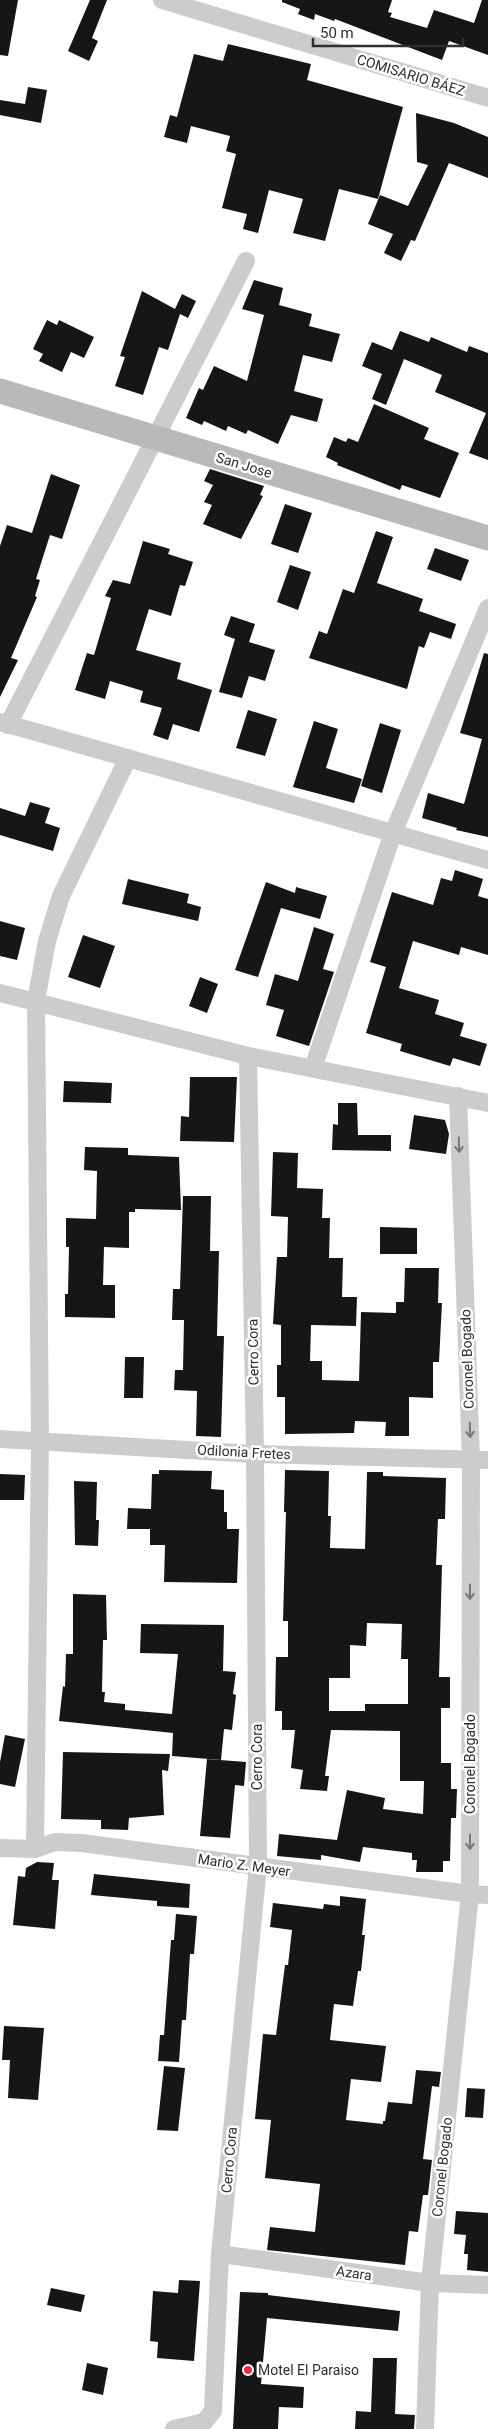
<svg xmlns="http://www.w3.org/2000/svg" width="488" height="2429" viewBox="0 0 488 2429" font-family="Roboto,sans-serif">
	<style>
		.building { fill: #161616; fill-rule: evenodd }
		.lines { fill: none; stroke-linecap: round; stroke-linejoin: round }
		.street { stroke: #ccc; stroke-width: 18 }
		.secondary { stroke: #b9b9b9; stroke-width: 25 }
		.oneway { stroke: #767676 }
		.poi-dot { fill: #eb2d44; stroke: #fff; stroke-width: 2 }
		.labels { text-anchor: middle; stroke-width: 5; stroke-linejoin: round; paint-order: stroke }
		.street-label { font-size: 14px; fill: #2f2f2f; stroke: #fff }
		.poi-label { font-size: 14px; fill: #2f2f2f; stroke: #fff; text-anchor: start }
	</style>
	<rect width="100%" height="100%" fill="#fff"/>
	<g class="building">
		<path d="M0 0H18L8 56 0 55Z"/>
		<path d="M90 0H107L92 38 98 41 89 61 68 51Z"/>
		<path d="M282 0H392L388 12 392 13 390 17 427 28 434 10 474 23 482 0H488V55L449 41 442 60 335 19 334 21 315 14 314 20 298 14 300 9 282 2Z"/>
		<path d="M228 44 311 64 307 80 403 107 378 199 339 189 325 241 293 233 303 199 269 190 258 233 243 229 247 214 222 208 236 154 226 151 230 136 191 126 187 143 164 137 170 115 177 117 194 54 223 61Z"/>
		<path d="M28 87 47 90 41 123 0 115V100L25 104Z"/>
		<path d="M416 113 454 123 488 137V178L449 163 415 241 411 240 401 261 384 253 393 234 368 224 380 195 408 206 428 165 417 162Z"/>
		<path d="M254 280 283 288 279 305 312 314 309 326 340 334 332 362 303 355 294 391 323 399 317 422 291 415 278 444 248 430 246 434 228 426 226 431 204 421 202 425 186 418 199 388 203 390 214 366 247 381 264 315 242 309Z"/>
		<path d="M142 291 175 309 182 294 196 301 188 318 180 314 168 350 159 347 143 395 115 386 125 357 120 356Z"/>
		<path d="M47 320 57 325 59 320 94 337 84 358 71 352 62 372 39 361 43 354 33 349Z"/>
		<path d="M400 331 429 342 431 337 467 352 469 346 488 353V460L469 453 486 413 435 392 442 375 404 359 386 405 372 399 382 374 362 366 372 342 392 350Z"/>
		<path d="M374 404 429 428 424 439 459 453 440 498 402 485 400 490 337 465 338 463 326 457 334 437 346 442 348 438 358 442Z"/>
		<path d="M210 469 264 486 260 495 263 496 241 539 203 524 212 505 204 502 213 485 204 481Z"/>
		<path d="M51 474 80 485 62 539 50 535 36 579 40 580 35 596 37 597 11 658 18 660 0 697V546L7 525 32 533Z"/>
		<path d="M285 504 312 513 298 553 271 544Z"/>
		<path d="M376 531 393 537 377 583 423 599 419 611 456 624 451 639 430 632 424 648 419 646 407 689 309 658 319 631 327 634 343 589 354 593Z"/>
		<path d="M143 541 170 549 168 554 193 562 185 586 180 585 171 616 149 609 136 650 181 663 177 679 212 690 199 732 173 724 168 740 153 735 162 708 140 702 143 691 110 681 105 699 75 690 87 653 94 655 111 598 105 596 113 580 130 584Z"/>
		<path d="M435 548 469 560 461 581 427 569Z"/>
		<path d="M290 565 311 572 298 610 277 602Z"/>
		<path d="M231 616 255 624 249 642 275 650 265 681 249 676 242 698 219 692 235 639 224 635Z"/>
		<path d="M484 653 488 654V837L456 830 457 828 422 818 428 793 464 804 482 739 460 733Z"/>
		<path d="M248 710 277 719 265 756 236 748Z"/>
		<path d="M314 721 338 729 326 768 362 779 354 803 293 787Z"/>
		<path d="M380 723 401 730 382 793 361 786Z"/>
		<path d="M30 802 50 808 45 823 60 828 53 851 0 835V808L25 816Z"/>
		<path d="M455 870 483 879 478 896 488 899V955L461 947 459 955 413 941 399 988 439 1000 435 1014 464 1023 460 1036 487 1044 480 1066 453 1058 450 1066 400 1051 402 1044 366 1033 386 967 370 962 392 892 433 905 441 878 452 881Z"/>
		<path d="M128 879 189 894 187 903 201 907 198 921 122 904Z"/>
		<path d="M266 882 295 893 296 887 327 896 320 919 281 908 258 977 235 970Z"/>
		<path d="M0 921 25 928 17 960 0 956Z"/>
		<path d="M314 927 334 934 323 969 334 972 309 1046 276 1036 284 1010 266 1005 275 974 298 981Z"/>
		<path d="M83 935 115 946 100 988 68 977Z"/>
		<path d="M200 977 218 984 207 1013 189 1006Z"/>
		<path d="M190 1077H237L234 1142 180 1141 181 1116 189 1117Z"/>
		<path d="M64 1081 112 1083 111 1103 63 1102Z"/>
		<path d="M338 1103H357L358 1135H391V1151L332 1150 333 1124 338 1125Z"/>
		<path d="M414 1115 445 1120 449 1134 446 1154 409 1149Z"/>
		<path d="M85 1147 128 1148V1155L179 1157 181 1210 135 1209V1212H129V1248L104 1247 103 1285H115V1318L65 1317V1294H68L69 1247H66V1218L96 1219 97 1171 84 1170Z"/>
		<path d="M273 1152 298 1153 297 1188 323 1189 322 1218H330L329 1258H343L342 1297H357L356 1326 311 1325 310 1361H322V1380L359 1381 361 1312 396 1313V1302H404L405 1268H439L438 1303H442L441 1322 439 1362H433V1398L409 1397V1436H385L386 1422 355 1421 354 1433 285 1434V1397H277V1365H281V1325L273 1324 277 1257H287L288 1217 271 1216Z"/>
		<path d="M183 1196H211L210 1251H219L217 1336H224L221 1437 196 1436 197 1391 174 1390 175 1370H183L184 1320H172L173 1289H180Z"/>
		<path d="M380 1227 417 1228V1254H380Z"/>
		<path d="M125 1357H144L143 1398H124Z"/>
		<path d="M159 1470 212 1471 211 1489 224 1490V1512H227V1529H239L237 1583 164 1582 165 1545H150V1529H127L128 1508 151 1509 152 1474H159Z"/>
		<path d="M285 1470 329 1471 328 1516H331L330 1548 365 1549 367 1472H383V1476L446 1478 445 1519H438L436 1565H442L439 1677H450V1708H441V1763H451V1789H457L456 1818H451L450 1861H443V1872H416L417 1860H412V1853L363 1847 360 1862 321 1855V1860L277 1856 279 1834 337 1840 347 1790 385 1798 383 1809 423 1814 424 1781H400V1731L331 1730 325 1776H329L327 1791 300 1789 303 1770 291 1768 295 1730H282V1711H275L276 1657H288V1621H283L286 1512H284ZM367 1623 402 1624 401 1659H408V1704H365V1711H329V1678H350V1645L366 1646Z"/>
		<path d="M0 1474 25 1475 24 1500H0Z"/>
		<path d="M74 1481 97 1482 96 1520H99L98 1546 75 1545Z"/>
		<path d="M73 1594 106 1595 107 1640H103L102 1692H105L104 1702 125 1704V1710L172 1714 178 1654 140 1653 141 1624 224 1625 223 1671 236 1672 233 1694 236 1695 232 1730 224 1729 221 1760 172 1756 173 1733 59 1721 63 1686 65 1687 66 1654H73Z"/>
		<path d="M5 1735 25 1739 15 1787 0 1784V1762Z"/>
		<path d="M63 1752 170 1754 168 1771 162 1770 164 1815 129 1818 128 1830 101 1829V1820L61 1819Z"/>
		<path d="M207 1759 246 1762 244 1786 235 1785 230 1838 200 1836Z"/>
		<path d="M37 1862 54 1863 52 1880H59L55 1929 13 1925 18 1876 25 1877 26 1868Z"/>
		<path d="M94 1874 190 1884 189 1908 157 1906V1901L91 1895Z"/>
		<path d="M340 1896 366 1899 362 1935H365L361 1971H358L353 2006 334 2004 330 2040 386 2046 381 2082 351 2079 346 2120 383 2124V2121H385L388 2102 412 2104 416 2070 441 2072 439 2087 432 2086 423 2159 432 2160 428 2195H423L418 2232 409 2231 405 2265 267 2250 270 2227 315 2232 320 2184 265 2178 271 2120 255 2119 263 2034 276 2035 285 1965H288L292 1930 270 1927 273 1903 323 1909 324 1904 340 1906Z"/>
		<path d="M176 1914 197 1916 194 1954H190L186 2020H182L179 2062 158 2061 160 2035H164L171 1940H174Z"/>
		<path d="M4 2026 44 2028 38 2100 8 2098 10 2060H2Z"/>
		<path d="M164 2066 185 2068 178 2131 157 2130Z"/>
		<path d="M467 2088 485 2089 483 2118 465 2117Z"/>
		<path d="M456 2211 488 2213V2272L467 2270 468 2254H464L466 2235 454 2234Z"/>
		<path d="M179 2280 200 2281 194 2361 157 2358 158 2342 150 2341 153 2291 178 2293Z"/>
		<path d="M51 2288 85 2295 81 2312 47 2305Z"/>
		<path d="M240 2292 268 2293V2295L400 2311 398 2331 267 2318 261 2384 304 2387 303 2408 279 2407 278 2429H233Z"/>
		<path d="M373 2358H397L395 2414 415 2415 414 2429H355L356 2411 371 2412Z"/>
		<path d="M87 2363 108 2368 103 2395 82 2390Z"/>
	</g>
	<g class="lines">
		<g class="street">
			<path d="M162 0 488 98"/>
			<path d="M0 722 488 860"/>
			<path d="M8 725 246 261"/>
			<path d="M0 993 248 1056 488 1103"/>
			<path d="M313 1068 393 833 488 608"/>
			<path d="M0 1439 255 1454 488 1460"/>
			<path d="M0 1848 35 1849 55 1842 81 1843 470 1894 488 1895"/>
			<path d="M35 1849 40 1440 36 1001 47 941 61 896 128 758"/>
			<path d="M220 2254 430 2283 488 2285"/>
			<path d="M174 2429 204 2422 213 2411 220 2254 258 1866 255 1454 248 1056"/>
			<path d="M425 2429 430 2283 470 1894 471 1460 458 1096"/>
		</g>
		<path class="secondary" d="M0 391 488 538"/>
	</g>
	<defs><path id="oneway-shaft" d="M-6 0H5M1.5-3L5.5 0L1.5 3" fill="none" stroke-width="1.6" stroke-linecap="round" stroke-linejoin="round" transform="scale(1.25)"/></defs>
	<g class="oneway">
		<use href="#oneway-shaft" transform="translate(459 1145) rotate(88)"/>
		<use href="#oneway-shaft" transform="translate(470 1430) rotate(88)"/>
		<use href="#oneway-shaft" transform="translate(470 1592) rotate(90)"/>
		<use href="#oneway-shaft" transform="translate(470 1842) rotate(90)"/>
	</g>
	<circle class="poi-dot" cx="248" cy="2370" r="5"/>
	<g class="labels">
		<g class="street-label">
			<text transform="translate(411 75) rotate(17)" y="5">COMISARIO BÁEZ</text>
			<text transform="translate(244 465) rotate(17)" y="5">San Jose</text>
			<text transform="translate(253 1352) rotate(-91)" y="5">Cerro Cora</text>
			<text transform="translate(467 1359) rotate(-92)" y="5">Coronel Bogado</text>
			<text transform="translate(244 1452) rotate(3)" y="5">Odilonia Fretes</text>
			<text transform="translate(257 1757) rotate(-90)" y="5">Cerro Cora</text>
			<text transform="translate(470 1764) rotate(-90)" y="5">Coronel Bogado</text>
			<text transform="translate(244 1865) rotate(8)" y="5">Mario Z. Meyer</text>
			<text transform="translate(229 2160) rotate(-85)" y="5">Cerro Cora</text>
			<text transform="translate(442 2167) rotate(-84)" y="5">Coronel Bogado</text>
			<text transform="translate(354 2273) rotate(8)" y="5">Azara</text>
		</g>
		<g class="poi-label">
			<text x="258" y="2375">Motel El Paraiso</text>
		</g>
	</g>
	<path d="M313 38v8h150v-8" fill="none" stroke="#2f2f2f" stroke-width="2.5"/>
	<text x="320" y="38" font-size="15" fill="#2f2f2f" stroke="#ffffff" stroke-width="4" paint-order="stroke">50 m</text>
</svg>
